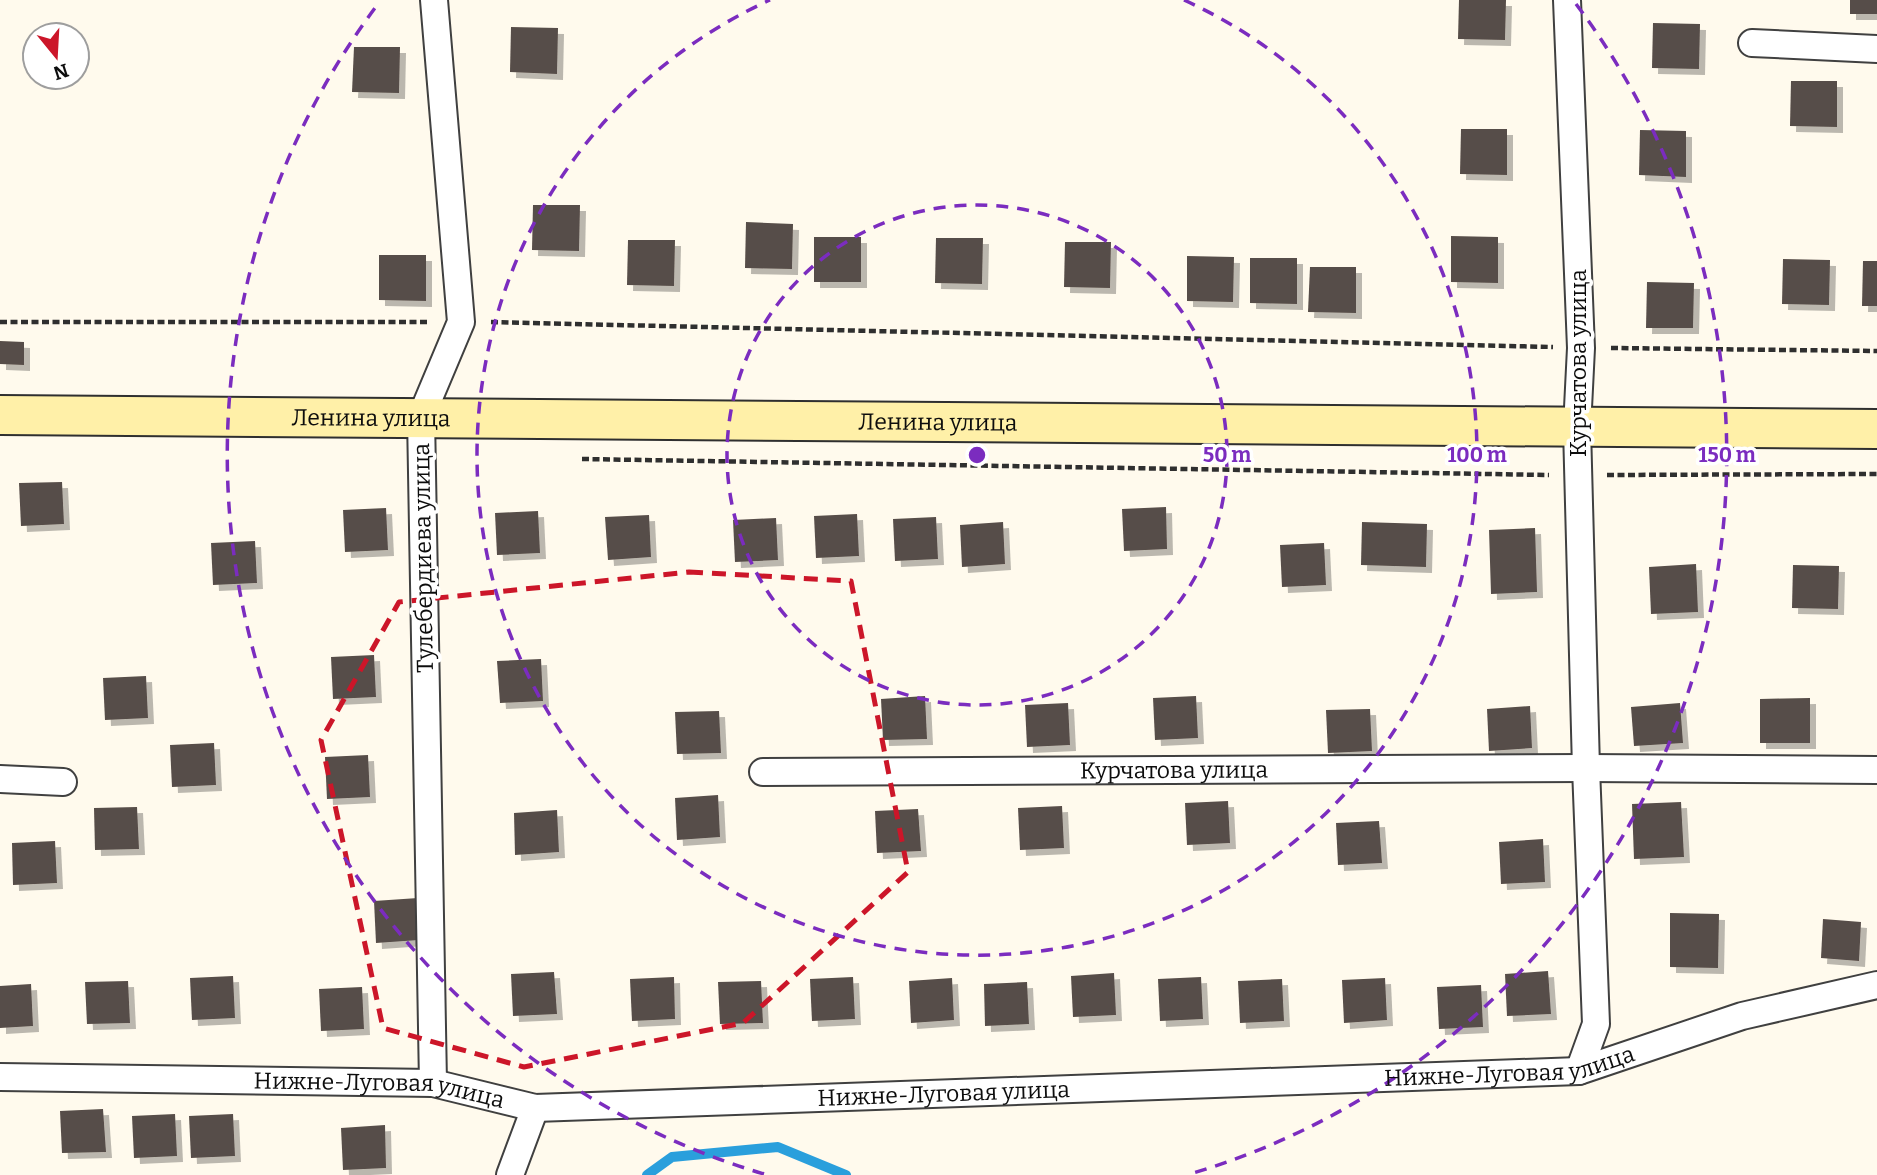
<svg xmlns="http://www.w3.org/2000/svg" width="1877" height="1175" viewBox="0 0 1877 1175" font-family="Bitter,serif">
	<style>
		.lines { fill: none; stroke-linecap: round; stroke-linejoin: round }
		.stream { stroke: #2a9fdc; stroke-width: 10 }
		.building { fill: #574d48; filter: url(#shadow) }
		.street-casing { stroke: #404040; stroke-width: 30 }
		.secondary-casing { stroke: #2f2f2f; stroke-width: 42 }
		.path { stroke: #2f2f2f; stroke-width: 4.5; stroke-dasharray: 7 3.5; stroke-linecap: butt }
		.street { stroke: #fff; stroke-width: 26 }
		.secondary { stroke: #fff0a8; stroke-width: 38 }
		.marked { fill: none; stroke: #cc1629; stroke-width: 5; stroke-dasharray: 14 9; stroke-linejoin: round }
		.ring { fill: none; stroke: #7b2cbf; stroke-width: 3.5; stroke-dasharray: 12 9 }
		.labels { text-anchor: middle; stroke-width: 7; stroke-linejoin: round; paint-order: stroke }
		.street-label { font-size: 23px; fill: #0d0d0d; stroke: #fff }
		.centre { fill: #7b2cbf; stroke: #fff; stroke-width: 3.5 }
		.ring-label { font-size: 21px; text-anchor: middle; font-weight: bold; fill: #7b2cbf; stroke: #fff; stroke-width: 7; stroke-linejoin: round; paint-order: stroke }
	</style>
	<defs>
		<filter id="shadow"><feDropShadow dx="6" dy="6" stdDeviation="0" flood-color="#0004"/></filter>
	</defs>
	<rect width="100%" height="100%" fill="#fffaed"/>
	<g class="lines">
		<path class="stream" d="M647 1175 672 1157 778 1147 846 1175"/>
	</g>
	<g class="building">
		<path d="M1459 0H1506L1505 40 1458 39Z"/>
		<rect x="1850" y="0" width="27" height="14"/>
		<path d="M1653 23 1700 24 1699 69 1652 68Z"/>
		<path d="M511 27 558 28 557 74 510 72Z"/>
		<path d="M354 47H400L399 93 352 92Z"/>
		<path d="M1791 81H1837V127L1790 126Z"/>
		<path d="M1461 129H1507V175L1460 174Z"/>
		<path d="M1640 130 1686 131V177L1639 175Z"/>
		<path d="M533 205H580L579 251 532 250Z"/>
		<path d="M746 222 793 224 792 269 745 268Z"/>
		<path d="M1451 236 1498 237V283L1451 282Z"/>
		<rect x="814" y="237" width="47" height="45"/>
		<path d="M936 238H983L982 284 935 283Z"/>
		<path d="M628 240H675L674 286 627 285Z"/>
		<path d="M1065 242H1111L1110 288 1064 287Z"/>
		<path d="M379 255H426V301L379 300Z"/>
		<path d="M1187 256 1234 257 1233 302 1187 301Z"/>
		<path d="M1250 258H1297V304L1250 303Z"/>
		<path d="M1783 259 1830 260 1829 305 1782 304Z"/>
		<path d="M1863 261H1877V306H1862Z"/>
		<path d="M1310 267H1356V313L1308 312Z"/>
		<path d="M1647 282 1694 283 1693 328H1646Z"/>
		<path d="M0 341 24 342V365L0 364Z"/>
		<path d="M62 482 64 524 21 526 19 483Z"/>
		<path d="M1166 507 1167 549 1124 551 1122 509Z"/>
		<path d="M386 508 388 550 345 552 343 510Z"/>
		<path d="M538 511 540 553 497 555 495 513Z"/>
		<path d="M857 514 859 556 816 558 814 516Z"/>
		<path d="M649 515 651 557 608 560 605 517Z"/>
		<path d="M936 517 938 559 895 561 893 519Z"/>
		<path d="M776 518 778 560 735 562 733 520Z"/>
		<path d="M1003 522 1005 564 962 567 960 525Z"/>
		<path d="M1362 522 1427 524 1426 567 1361 565Z"/>
		<path d="M1535 528 1537 592 1491 594 1489 530Z"/>
		<path d="M255 541 257 583 213 585 211 543Z"/>
		<path d="M1324 543 1326 585 1282 587 1280 545Z"/>
		<path d="M1696 564 1698 612 1651 614 1649 567Z"/>
		<path d="M1793 565 1839 566 1838 609 1792 608Z"/>
		<path d="M374 655 376 697 333 699 331 657Z"/>
		<path d="M541 659 543 701 500 703 497 661Z"/>
		<path d="M146 676 148 718 105 720 103 678Z"/>
		<path d="M925 696 927 739 883 740 881 699Z"/>
		<path d="M1196 696 1198 738 1155 740 1153 698Z"/>
		<path d="M1810 698V743H1760V699Z"/>
		<path d="M1068 703 1070 745 1027 747 1025 705Z"/>
		<path d="M1680 703 1683 743 1634 746 1631 707Z"/>
		<path d="M1530 706 1532 748 1489 751 1487 709Z"/>
		<path d="M1370 709 1372 751 1328 753 1326 710Z"/>
		<path d="M719 711 721 753 677 754 675 712Z"/>
		<path d="M214 743 216 785 172 787 170 745Z"/>
		<path d="M368 755 370 797 327 799 325 757Z"/>
		<path d="M718 795 720 837 677 840 675 798Z"/>
		<path d="M1228 801 1230 843 1187 845 1185 803Z"/>
		<path d="M1681 802 1684 857 1634 859 1632 804Z"/>
		<path d="M1062 806 1064 848 1020 850 1018 808Z"/>
		<path d="M137 807 139 849 95 850 94 808Z"/>
		<path d="M918 809 921 851 877 853 875 811Z"/>
		<path d="M557 810 559 852 515 855 514 813Z"/>
		<path d="M1379 821 1382 863 1338 865 1336 823Z"/>
		<path d="M1543 839 1545 882 1501 884 1499 842Z"/>
		<path d="M55 841 57 883 13 885 12 843Z"/>
		<path d="M418 898 419 940 376 943 374 901Z"/>
		<path d="M1670 913 1719 914 1718 968 1670 967Z"/>
		<path d="M1823 919 1861 922 1859 961 1821 958Z"/>
		<path d="M1548 971 1551 1014 1507 1016 1505 974Z"/>
		<path d="M554 972 557 1014 513 1016 511 974Z"/>
		<path d="M1114 973 1116 1015 1073 1017 1071 976Z"/>
		<path d="M233 976 235 1018 192 1020 190 978Z"/>
		<path d="M674 977 675 1019 632 1021 630 979Z"/>
		<path d="M853 977 855 1019 812 1021 810 979Z"/>
		<path d="M1201 977 1203 1019 1160 1021 1158 979Z"/>
		<path d="M952 978 954 1020 911 1023 909 981Z"/>
		<path d="M1385 978 1387 1020 1344 1023 1342 980Z"/>
		<path d="M1282 979 1284 1021 1240 1023 1238 981Z"/>
		<path d="M128 981 130 1023 87 1024 85 982Z"/>
		<path d="M761 981 763 1023 720 1024 718 982Z"/>
		<path d="M1027 982 1029 1024 985 1026 984 984Z"/>
		<path d="M31 984 33 1026 0 1028V986Z"/>
		<path d="M1481 985 1483 1027 1439 1029 1437 987Z"/>
		<path d="M362 987 364 1029 321 1031 319 989Z"/>
		<path d="M103 1109 106 1152 62 1153 60 1111Z"/>
		<path d="M175 1114 177 1156 134 1158 132 1116Z"/>
		<path d="M233 1114 235 1156 191 1158 189 1116Z"/>
		<path d="M385 1125 386 1168 343 1170 341 1128Z"/>
	</g>
	<g class="lines">
		<defs>
			<g id="street">
				<path d="M1567 0 1581 348 1577 428 1586 768 1596 1024 1579 1071"/>
				<path d="M1752 43 1877 49"/>
				<path id="s1" d="M763 772 1586 768 1877 770"/>
				<path d="M0 779 63 782"/>
				<path id="s2" d="M0 1077 433 1083 535 1108 1579 1071 1742 1016 1877 985"/>
				<path d="M433 1083 421 417 461 322 434 0"/>
				<path d="M510 1175 535 1108"/>
			</g>
			<g id="secondary">
				<path id="s3" d="M0 415 1877 429"/>
			</g>
		</defs>
		<use href="#street" class="street-casing"/>
		<use href="#secondary" class="secondary-casing"/>
		<g class="path">
			<path d="M0 322H430"/>
			<path d="M491 322 1553 347"/>
			<path d="M1611 348 1877 351"/>
			<path d="M582 459 1549 475"/>
			<path d="M1607 475 1877 474"/>
		</g>
		<use href="#street" class="street"/>
		<use href="#secondary" class="secondary"/>
	</g>
	<path class="marked" d="M689 572 851 581 908 872 743 1023 524 1067 383 1028 321 740 399 602Z"/>
	<g class="ring">
		<circle cx="977" cy="455" r="250"/>
		<path d="M1184 0A500 500 0 1 1 770 0"/>
		<path d="M764 1174A750 750 0 0 1 378 4M1576 4A750 750 0 0 1 1190 1174"/>
	</g>
	<g class="labels">
		<g class="street-label">
			<text transform="translate(1578 363) rotate(-90)" y="8">Курчатова улица</text>
			<text dy="8" stroke="none"><textPath href="#s3" startOffset="371">Ленина улица</textPath></text>
			<text dy="8" stroke="none"><textPath href="#s3" startOffset="938">Ленина улица</textPath></text>
			<text transform="translate(423 558) rotate(-91)" y="8">Тулебердиева улица</text>
			<text dy="8" stroke="none"><textPath href="#s1" startOffset="411">Курчатова улица</textPath></text>
			<text dy="8" stroke="none"><textPath href="#s2" startOffset="1514">Нижне-Луговая улица</textPath></text>
			<text dy="8" stroke="none"><textPath href="#s2" startOffset="380">Нижне-Луговая улица</textPath></text>
			<text dy="8" stroke="none"><textPath href="#s2" startOffset="947">Нижне-Луговая улица</textPath></text>
		</g>
	</g>
	<circle cx="977" cy="455" r="10" class="centre"/>
	<g class="ring-label">
		<text x="1227" y="462">50 m</text>
		<text x="1477" y="462">100 m</text>
		<text x="1727" y="462">150 m</text>
	</g>
	<g transform="translate(56 56) rotate(162)"><circle r="33" fill="#ffffff" stroke="#9e9e9e" stroke-width="2"/>
	<path d="M0-5L12 26L0 18L-12 26Z" fill="#cc1629"/>
	<text y="-10" font-size="19" font-weight="bold" text-anchor="middle" fill="#0d0d0d">N</text>
	</g>
</svg>
